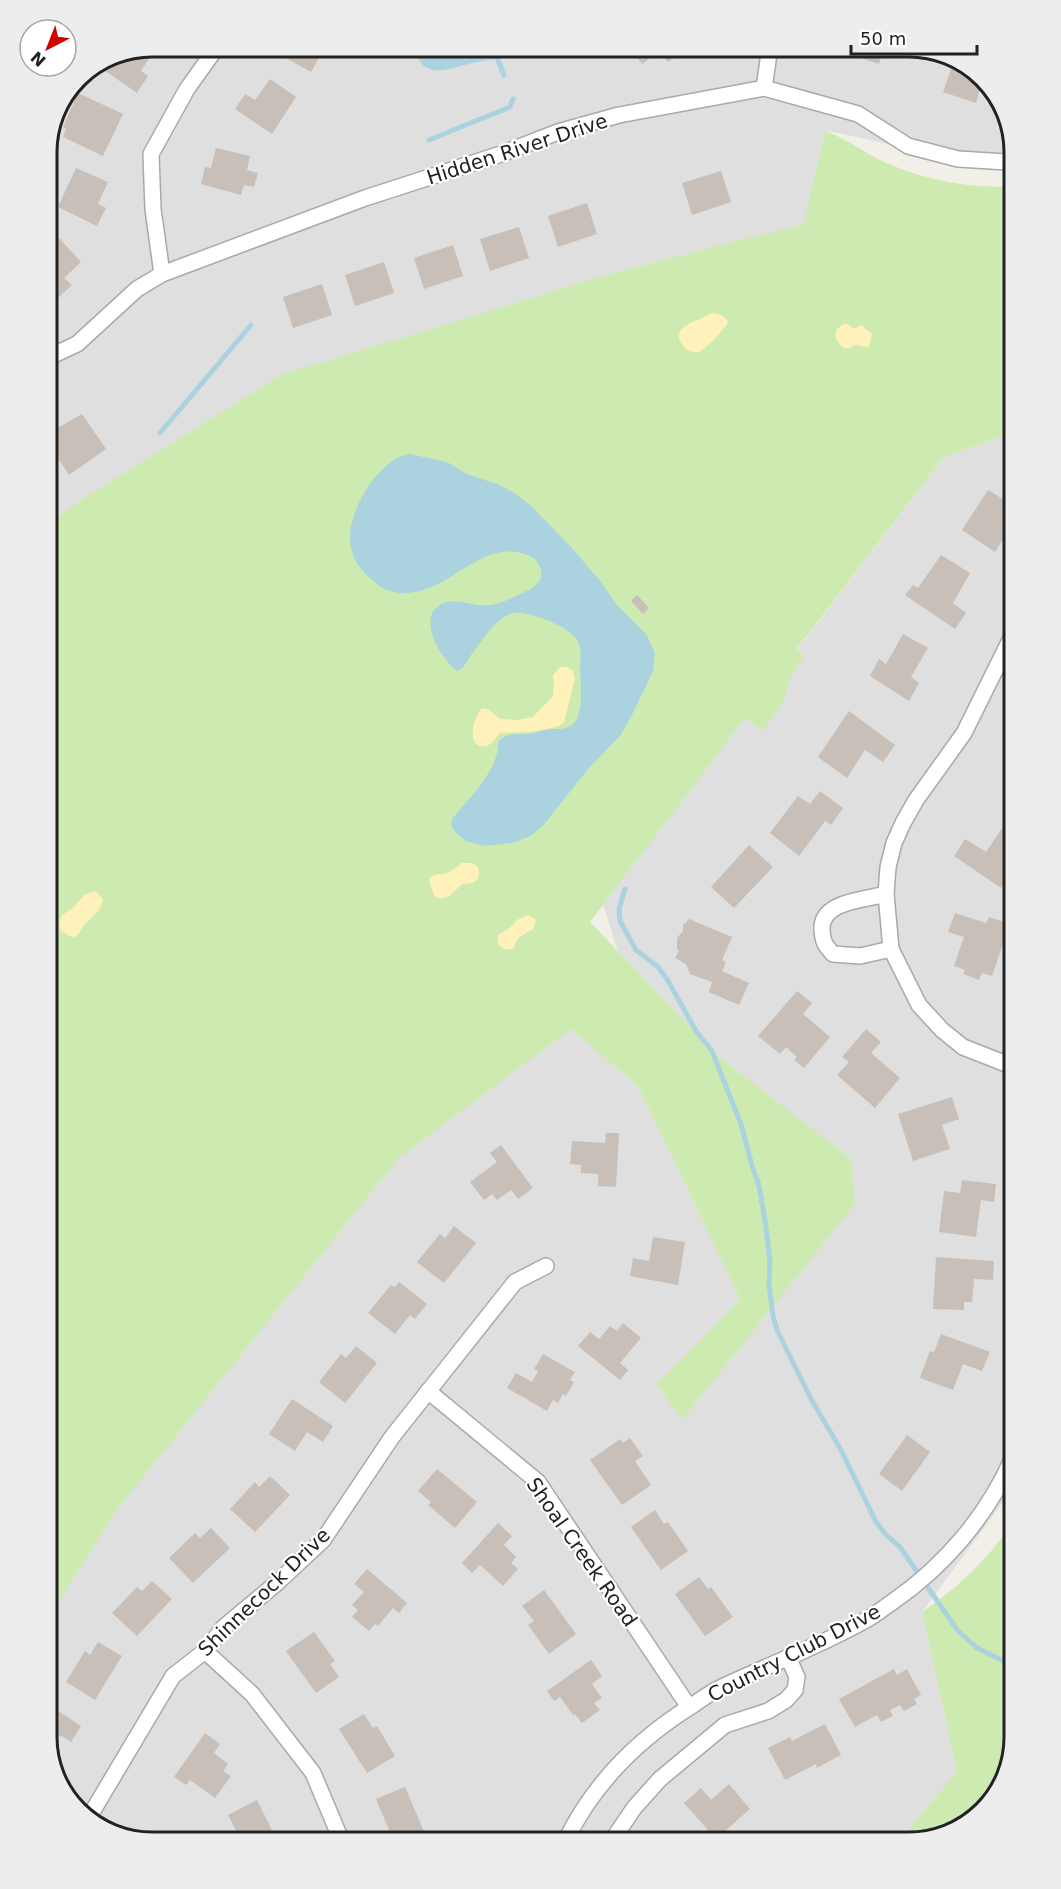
<svg xmlns="http://www.w3.org/2000/svg" width="1061" height="1889" viewBox="0 0 1061 1889" font-family="'DejaVu Sans',sans-serif">
	<style>
		.residential { fill: #e0dfdf }
		.grass { fill: #cdebb0 }
		.sand { fill: #fff1ba }
		.water { fill: #aad3df }
		.lines { fill: none; stroke-linecap: round; stroke-linejoin: round }
		.stream { stroke: #aad3df; stroke-width: 5 }
		.building { fill: #c7bfb8 }
		.minor-casing { stroke: #a9a9a9; stroke-width: 18 }
		.minor { stroke: #fff; stroke-width: 15 }
		.labels { text-anchor: middle; stroke-width: 4.5; stroke-linejoin: round; paint-order: stroke }
		.street-label { font-size: 20px; fill: #222; stroke: #fff }
		.rim { fill: none; stroke: #222; stroke-width: 3 }
	</style>
	<rect width="100%" height="100%" fill="#f2efe9"/>
	<g class="residential">
		<path d="M152 47H917L968 64 1006 111 1014 152V172L825 130 805 225 747 238 613 273 81 500 47 524V145L78 77 112 54Z"/>
		<path d="M1014 432V1487L922 1612 957 1771 898 1842H145L93 1825 55 1778 47 1737V1620L117 1508 399 1158 571 1028 638 1086 740 1299 656 1384 682 1419 851 1160 718 1056 618 952 603 904 944 457Z"/>
	</g>
	<g class="grass">
		<path d="M825 130C843 138 860 149 878 159 919 179 969 189 1014 186V432L944 457 796 650 804 656 791 676 782 704 763 731 745 718 590 922 718 1056 851 1159 855 1204 682 1420 656 1384 740 1299 638 1086 571 1029 399 1158 118 1508 47 1620V524L81 500 281 375 613 273 747 238 804 225Z"/>
		<path d="M1014 1520V1744L997 1796 950 1834 909 1842H898L957 1771 922 1612C958 1588 991 1557 1014 1520Z"/>
	</g>
	<g class="sand">
		<path d="M714 313C720 314 725 316 728 322 726 328 704 351 698 352 695 353 691 351 688 351 670 334 682 325 700 319 705 317 708 314 714 313Z"/>
		<path d="M843 324H848L854 329 861 325 872 334 869 347 855 345C845 353 839 346 835 336L837 329Z"/>
		<path d="M560 667H567L573 671 575 678 564 722C552 733 517 732 500 733 497 736 494 741 490 744 487 747 484 747 480 746 466 741 475 719 480 710L485 708 489 710 500 719 517 720 533 717 553 696 554 684 553 675Z"/>
		<path d="M462 863H472L478 867C482 881 474 884 462 884 454 891 448 902 435 897L429 881C433 870 441 877 450 872 454 869 458 866 462 863Z"/>
		<path d="M96 891 103 900 99 910 84 925 78 935 75 937 69 936 61 931 59 925 62 915 73 908 84 895Z"/>
		<path d="M528 915 531 916 536 920 533 929 518 938 513 949C507 951 501 949 498 943V935L510 928 517 920Z"/>
	</g>
	<g class="water">
		<path d="M415 47H536C517 59 497 58 477 62 453 66 422 85 415 47Z"/>
		<path d="M410 454 447 462 467 474 497 484 513 492 531 506 572 548 600 581 617 605 646 634 655 653 653 671 634 711 621 735 588 769 542 827 530 836 513 843 484 846 466 841 459 836 453 829 451 824 452 819C468 800 500 768 498 742 507 732 515 735 527 734 535 733 542 730 550 729 557 729 566 730 572 725 584 716 581 687 580 673 579 662 583 652 578 641 572 627 527 610 513 613 499 615 482 640 474 651 468 658 466 667 457 671 442 658 425 633 432 613 436 608 440 604 447 602 461 599 475 607 489 605 499 604 507 600 516 596 534 588 551 580 535 559 480 527 444 610 387 590 380 588 375 582 369 577 360 569 353 559 351 547 344 515 378 458 410 454Z"/>
	</g>
	<g class="lines">
		<g class="stream">
			<path d="M498 60 504 75"/>
			<path d="M429 140 510 107 513 99"/>
			<path d="M160 433 251 325"/>
			<path d="M625 889 619 909 620 921 636 950 658 967 667 979 696 1031 712 1051 742 1127 752 1166 759 1185 765 1221 770 1261 769 1284 773 1316 777 1330 811 1399 841 1450 876 1522 886 1535 900 1547 958 1631 977 1648 1014 1666"/>
		</g>
	</g>
	<g class="building">
		<path d="M148 47 154 51 141 71 148 76 137 93 101 68 112 54Z"/>
		<path d="M274 47H325L311 72 272 50Z"/>
		<path d="M629 47H679L683 52 668 62 660 51 642 64Z"/>
		<path d="M836 47H884L879 64 835 50Z"/>
		<path d="M954 60 968 64 982 82 976 103 943 92Z"/>
		<path d="M270 79 296 97 272 134 235 109 245 94 255 100Z"/>
		<path d="M78 93 123 114 103 156 63 137 66 129 63 127Z"/>
		<path d="M216 148 250 156 247 170 258 173 254 187 244 185 241 195 201 184 205 167 211 168Z"/>
		<path d="M76 168 108 182 98 204 106 208 97 226 58 207Z"/>
		<path d="M721 171 731 202 692 215 682 183Z"/>
		<path d="M587 203 597 234 558 247 548 216Z"/>
		<path d="M519 227 529 258 490 271 480 239Z"/>
		<path d="M59 238 81 262 64 278 72 285 58 298 47 285V250Z"/>
		<path d="M453 245 463 276 424 289 414 258Z"/>
		<path d="M384 262 394 293 355 306 345 275Z"/>
		<path d="M322 284 332 315 293 328 283 297Z"/>
		<path d="M82 414 106 449 69 475 47 441V434Z"/>
		<path d="M988 490 1014 506V530L1010 528 995 552 962 530Z"/>
		<path d="M941 555 970 573 953 603 966 613 955 629 905 595 913 585 918 588Z"/>
		<path d="M637 595 649 608 643 614 631 601Z"/>
		<path d="M903 634 928 648 911 677 919 683 909 701 870 676 879 659 886 664Z"/>
		<path d="M849 711 895 745 883 762 865 750 847 778 818 757Z"/>
		<path d="M1014 776V802L1004 796Z"/>
		<path d="M820 791 843 808 831 825 825 821 799 856 770 833 798 796 810 804Z"/>
		<path d="M1006 822 1014 827V868L1001 888 954 856 965 839 986 852Z"/>
		<path d="M749 845 773 867 734 908 711 887Z"/>
		<path d="M955 913 986 923 989 917 1010 924 992 976 982 973 979 980 963 974 965 970 954 966 964 937 948 932Z"/>
		<path d="M689 919 732 937 722 960 726 962 722 971 749 983 739 1005 709 992 712 982 690 974 686 964 675 958 679 951 677 949V938L683 931V925Z"/>
		<path d="M797 991 812 1003 803 1014 830 1037 804 1068 794 1060 797 1057 786 1047 780 1054 758 1036Z"/>
		<path d="M866 1029 881 1042 871 1053 900 1078 875 1108 837 1075 849 1062 842 1057Z"/>
		<path d="M952 1097 959 1119 942 1125 950 1149 913 1161 898 1114Z"/>
		<path d="M606 1133H619L616 1187 598 1186V1174L581 1173V1165L570 1164 572 1141 605 1143Z"/>
		<path d="M501 1145 533 1188 518 1199 511 1190 497 1200 492 1194 484 1200 470 1182 497 1162 490 1153Z"/>
		<path d="M962 1180 996 1184 994 1202 981 1200 976 1237 939 1232 944 1191 960 1193Z"/>
		<path d="M454 1226 476 1243 444 1283 417 1262 440 1234 445 1238Z"/>
		<path d="M653 1237 685 1242 678 1285 630 1276 633 1258 649 1261Z"/>
		<path d="M936 1257 994 1261 993 1280 974 1279 972 1302H964V1310L933 1309Z"/>
		<path d="M399 1282 427 1304 415 1319 410 1315 395 1334 368 1313 391 1285 395 1287Z"/>
		<path d="M623 1323 641 1338 620 1363 628 1370 620 1380 578 1346 590 1332 599 1339 610 1326 617 1331Z"/>
		<path d="M941 1334 990 1352 982 1371 963 1364 953 1390 920 1378 930 1351 934 1352Z"/>
		<path d="M356 1346 377 1363 345 1403 319 1382 341 1354 346 1358Z"/>
		<path d="M543 1354 575 1372 570 1380 574 1382 566 1396 563 1394 558 1403 553 1400 547 1411 507 1388 516 1373 532 1382 538 1371 534 1369Z"/>
		<path d="M292 1399 333 1426 323 1442 307 1432 295 1451 269 1434Z"/>
		<path d="M907 1435 930 1452 902 1491 879 1474Z"/>
		<path d="M630 1438 643 1456 635 1461 651 1485 622 1505 590 1460 620 1439 623 1443Z"/>
		<path d="M437 1469 477 1502 455 1528 428 1505 431 1502 418 1491Z"/>
		<path d="M270 1476 290 1495 255 1532 230 1509 255 1482 259 1487Z"/>
		<path d="M655 1510 664 1524 668 1522 688 1551 661 1570 631 1527Z"/>
		<path d="M498 1523 512 1536 504 1545 516 1557 511 1563 518 1569 503 1586 480 1565 472 1573 462 1563Z"/>
		<path d="M211 1528 230 1548 193 1583 169 1558 195 1533 200 1538Z"/>
		<path d="M367 1569 407 1603 399 1613 393 1608 378 1626 375 1624 369 1631 352 1617 358 1610 352 1605 364 1592 354 1584Z"/>
		<path d="M699 1577 708 1589 711 1587 733 1617 705 1636 675 1594Z"/>
		<path d="M152 1581 172 1599 137 1636 112 1613 137 1587 142 1591Z"/>
		<path d="M544 1590 576 1634 549 1654 528 1625 534 1621 522 1606Z"/>
		<path d="M314 1632 335 1661 330 1664 339 1677 316 1693 286 1651Z"/>
		<path d="M98 1642 122 1656 95 1700 66 1682 85 1651 90 1655Z"/>
		<path d="M591 1660 602 1676 592 1684 602 1698 594 1703 600 1710 582 1723 575 1714 573 1715 560 1697 554 1701 547 1691Z"/>
		<path d="M894 1669 897 1675 907 1669 921 1695 914 1699 917 1704 904 1711 900 1705 890 1710 893 1716 881 1722 877 1715 855 1727 839 1699Z"/>
		<path d="M47 1704 81 1726 71 1742 60 1735 49 1751 46 1737Z"/>
		<path d="M364 1714 373 1728 377 1726 395 1756 367 1773 339 1729Z"/>
		<path d="M825 1724 841 1755 817 1768 816 1764 785 1780 768 1748 790 1737 792 1741Z"/>
		<path d="M205 1733 220 1744 214 1753 228 1764 223 1771 231 1776 215 1798 190 1780 186 1785 174 1777Z"/>
		<path d="M729 1784 750 1809 716 1839 684 1803 701 1788 711 1800Z"/>
		<path d="M405 1787 425 1834 406 1842H394L376 1799Z"/>
		<path d="M257 1800 278 1842H242L228 1815Z"/>
	</g>
	<g class="lines">
		<defs>
			<g id="minor">
				<path d="M764 88 770 47"/>
				<path d="M162 274 153 209 151 154 187 89 217 47"/>
				<path d="M47 358 77 344 137 289 162 274 365 198 501 154 558 132 619 115 764 88 858 114 908 146 958 159 1007 162 1014 161"/>
				<path d="M886 894C865 900 820 901 822 930 823 943 825 945 833 954L860 956 891 949"/>
				<path d="M1014 1067 963 1047 942 1030 919 1005 891 949 886 894 888 867 894 843 903 823 916 800 964 733 1014 632"/>
				<path d="M428 1391 538 1482 689 1707"/>
				<path d="M205 1651 252 1694 313 1773 342 1842"/>
				<path d="M88 1819 173 1676 205 1651 224 1627 278 1582 323 1540 392 1437 515 1282 546 1266"/>
				<path d="M565 1842C593 1784 638 1739 693 1705 702 1699 711 1692 720 1688 768 1665 818 1647 864 1621 874 1616 882 1609 891 1603 945 1566 988 1515 1014 1455"/>
				<path d="M611 1842 634 1808 660 1779 725 1725 768 1711 786 1700 795 1690 797 1677 788 1657"/>
			</g>
		</defs>
		<use href="#minor" class="minor-casing"/>
		<use href="#minor" class="minor"/>
	</g>
	<g class="labels">
		<g class="street-label">
			<text transform="translate(517 149) rotate(-18)" y="7">Hidden River Drive</text>
			<text transform="translate(582 1552) rotate(55)" y="7">Shoal Creek Road</text>
			<text transform="translate(264 1592) rotate(-44)" y="7">Shinnecock Drive</text>
			<text transform="translate(794 1653) rotate(-27)" y="7">Country Club Drive</text>
		</g>
	</g>
	<path d="M0 0H1061V1889H0ZM152 57H909A95 95 0 0 1 1004 152V1737A95 95 0 0 1 909 1832H152A95 95 0 0 1 57 1737V152A95 95 0 0 1 152 57Z" fill="#ededed" fill-rule="evenodd"/>
	<path class="rim" d="M152 57H909A95 95 0 0 1 1004 152V1737A95 95 0 0 1 909 1832H152A95 95 0 0 1 57 1737V152A95 95 0 0 1 152 57Z"/>
	<g transform="translate(48 48) rotate(222)"><circle r="28" fill="#ffffff" stroke="#a7a7a7" stroke-width="1.5"/>
	<path d="M0-4.5L10 22L0 15L-10 22Z" fill="#d40000"/>
	<text y="-9" font-size="16" font-weight="bold" text-anchor="middle" fill="#222222">N</text>
	</g>
	<path d="M851 45v9h126v-9" fill="none" stroke="#222222" stroke-width="3"/>
	<text x="860" y="45" font-size="18" fill="#222222" stroke="#ffffff" stroke-width="4.5" paint-order="stroke">50 m</text>
</svg>
